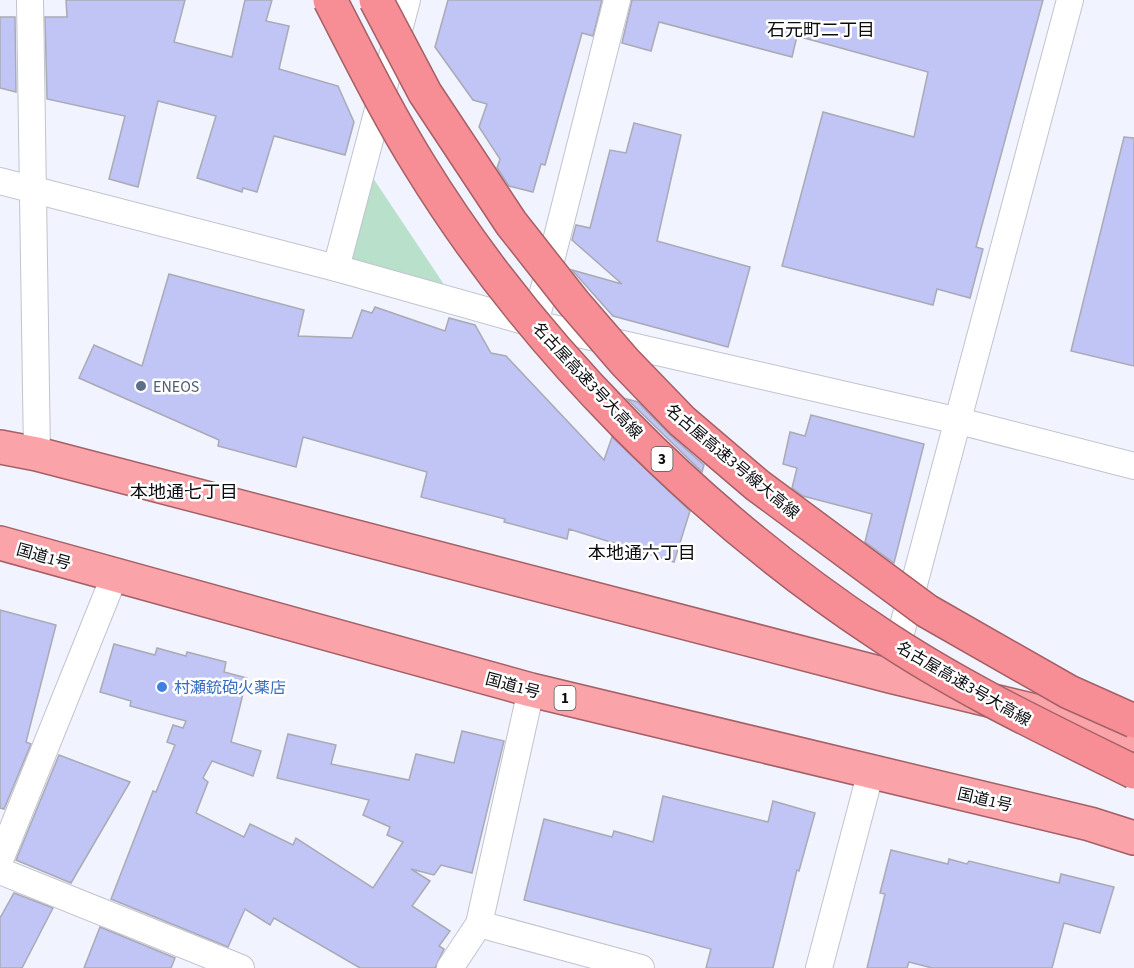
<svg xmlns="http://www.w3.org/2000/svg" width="1134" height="968" viewBox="0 0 1134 968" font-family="'Source Sans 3','Noto Sans JP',sans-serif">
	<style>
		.green { fill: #b9e0cb }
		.building { fill: #c0c5f5; stroke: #a9aab5; stroke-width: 1.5 }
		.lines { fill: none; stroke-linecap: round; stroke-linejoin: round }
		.minor-casing { stroke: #c1c3ce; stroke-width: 28 }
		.trunk-casing { stroke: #a56066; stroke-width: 36 }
		.minor { stroke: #fff; stroke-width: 26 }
		.trunk { stroke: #faa4aa; stroke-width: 33 }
		.motorway-bridge-casing { stroke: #a56066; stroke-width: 36; stroke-linecap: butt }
		.motorway-bridge { stroke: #f88e95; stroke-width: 33 }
		.service-dot { fill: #5c6f8a; stroke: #fff; stroke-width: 2 }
		.shop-dot { fill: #3f7fe0; stroke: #fff; stroke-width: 2 }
		.labels { text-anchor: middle; stroke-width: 5; stroke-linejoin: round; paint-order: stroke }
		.shield { fill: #fff; stroke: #545557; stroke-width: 1.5 }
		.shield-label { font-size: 15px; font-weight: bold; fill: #0b0c0f }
		.street-label { font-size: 16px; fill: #0b0c0f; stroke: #fff }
		.service-label { font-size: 16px; fill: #4e5e75; stroke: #fff; text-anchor: start }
		.shop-label { font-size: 16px; fill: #366cbe; stroke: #fff; text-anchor: start }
		.neighbourhood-label { font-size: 18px; fill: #0b0c0f; stroke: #fff }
	</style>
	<rect width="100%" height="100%" fill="#f1f3fe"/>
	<path class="green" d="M367 169 445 286 344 262Z"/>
	<g class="building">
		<path d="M66 0H185L174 42 232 57 245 0H272L266 21 289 26 279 69 338 86 354 122 345 155 274 136 257 192 243 188 242 192 197 178 216 116 158 101 138 187 109 179 125 116 47 99 45 17H67Z"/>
		<path d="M448 0H602L593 36 582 33 545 165 541 164 533 192 509 186 497 168 500 159 479 127 487 104 473 100 435 47Z"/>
		<path d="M632 0H1043L976 247 983 249 970 298 937 289 933 305 782 266 823 112 914 137 928 72 797 36 792 57 659 22 651 51 622 43Z"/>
		<path d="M0 17H15L16 92 0 88Z"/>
		<path d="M634 123 681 135 657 241 750 267 728 347 613 316 572 270 622 284 572 240 576 225 590 228 610 150 626 153Z"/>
		<path d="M1124 137 1134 138V366L1071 351Z"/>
		<path d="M169 274 304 310 298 336 352 338 362 310 372 313 375 307 445 331 449 318 475 325 491 353 506 356 604 460 612 437 690 511 674 562 569 529 567 539 504 522 505 519 421 497 427 472 303 437 296 467 218 446 219 440 79 378 94 345 142 366Z"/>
		<path d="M627 399 638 402 670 435 704 465 702 472Z"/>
		<path d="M811 415 924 444 894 563 865 542 872 514 803 496 792 488 797 468 783 464 790 432 805 436Z"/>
		<path d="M0 610 56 625 26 742 31 744 4 809 0 808Z"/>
		<path d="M114 644 155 655 157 648 186 656 187 652 226 662 224 672 247 678 231 742 261 751 253 776 212 761 203 778 208 782 196 813 244 837 250 824 293 845 296 838 373 888 403 842 387 835 390 827 363 815 369 800 277 778 288 734 336 745 331 764 409 780 416 754 454 763 462 731 504 741 472 873 441 865 434 875 411 869 430 881 412 906 450 931 439 946 444 949 435 968H360L274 918 270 925 245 909 228 947 111 899 153 791 156 792 175 745 167 742 173 725 183 728 186 721 130 706 131 701 100 692Z"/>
		<path d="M59 755 130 782 71 883 16 860Z"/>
		<path d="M663 796 768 822 773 801 815 813 799 871 797 870 773 968H706L711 949 524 900 544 819 612 837 614 831 653 842Z"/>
		<path d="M891 850 948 864 949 859 967 864 969 861 1059 883 1061 874 1114 887 1100 933 1064 923 1052 968H932L909 962 907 968H867L885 894 880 893Z"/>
		<path d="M14 893 53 908 22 968H0V918Z"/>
		<path d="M100 927 175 958 171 968H84Z"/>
	</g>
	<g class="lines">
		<defs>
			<g id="minor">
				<path d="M30 0 37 454"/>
				<path d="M0 181 336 268 535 324 959 421 1134 466"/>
				<path d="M336 268 407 0"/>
				<path d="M535 324 617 0"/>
				<path d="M893 663 1070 0"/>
				<path d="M0 860 114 577"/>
				<path d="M0 871 241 968"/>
				<path d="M479 924 641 968"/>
				<path d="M450 968 479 924 531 690"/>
				<path d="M819 968 871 771"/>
			</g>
			<g id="trunk">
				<path d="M0 447 37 454 890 676 1134 735"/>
				<path d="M0 543 531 690 1090 824 1134 838"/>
			</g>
		</defs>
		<use href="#minor" class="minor-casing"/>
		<use href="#trunk" class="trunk-casing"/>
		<use href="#minor" class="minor"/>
		<use href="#trunk" class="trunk"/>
		<defs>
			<g id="motorway-bridge">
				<path d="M330 0C359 56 387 113 420 166 532 348 700 515 878 633 958 687 1047 729 1134 772"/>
				<path d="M376 0 425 93 511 223 574 303 625 362 682 421 757 485 927 611 1069 692 1134 721"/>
			</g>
		</defs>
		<use href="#motorway-bridge" class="motorway-bridge-casing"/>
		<use href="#motorway-bridge" class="motorway-bridge"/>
	</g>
	<circle class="service-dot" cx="141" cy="386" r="6"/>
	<circle class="shop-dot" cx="162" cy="687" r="6"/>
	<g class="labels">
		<g class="shield">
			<rect x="651.5" y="447" width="21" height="24" rx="4.5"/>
			<rect x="554.5" y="686" width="21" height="24" rx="4.5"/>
		</g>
		<g class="shield-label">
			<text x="662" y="464">3</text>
			<text x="565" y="703">1</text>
		</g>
		<g class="street-label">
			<text transform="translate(588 380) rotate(47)" y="6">名古屋高速3号大高線</text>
			<text transform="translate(733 461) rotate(40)" y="6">名古屋高速3号線大高線</text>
			<text transform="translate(44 556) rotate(16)" y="6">国道1号</text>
			<text transform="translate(964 683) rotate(30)" y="6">名古屋高速3号大高線</text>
			<text transform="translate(513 685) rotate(15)" y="6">国道1号</text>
			<text transform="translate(985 799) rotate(13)" y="6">国道1号</text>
		</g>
		<g class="service-label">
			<text x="153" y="392">ENEOS</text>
		</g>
		<g class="shop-label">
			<text x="174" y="693">村瀬銃砲火薬店</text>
		</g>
		<g class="neighbourhood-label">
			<text x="821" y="36">石元町二丁目</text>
			<text x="184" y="498">本地通七丁目</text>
			<text x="642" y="559">本地通六丁目</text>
		</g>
	</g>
</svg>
